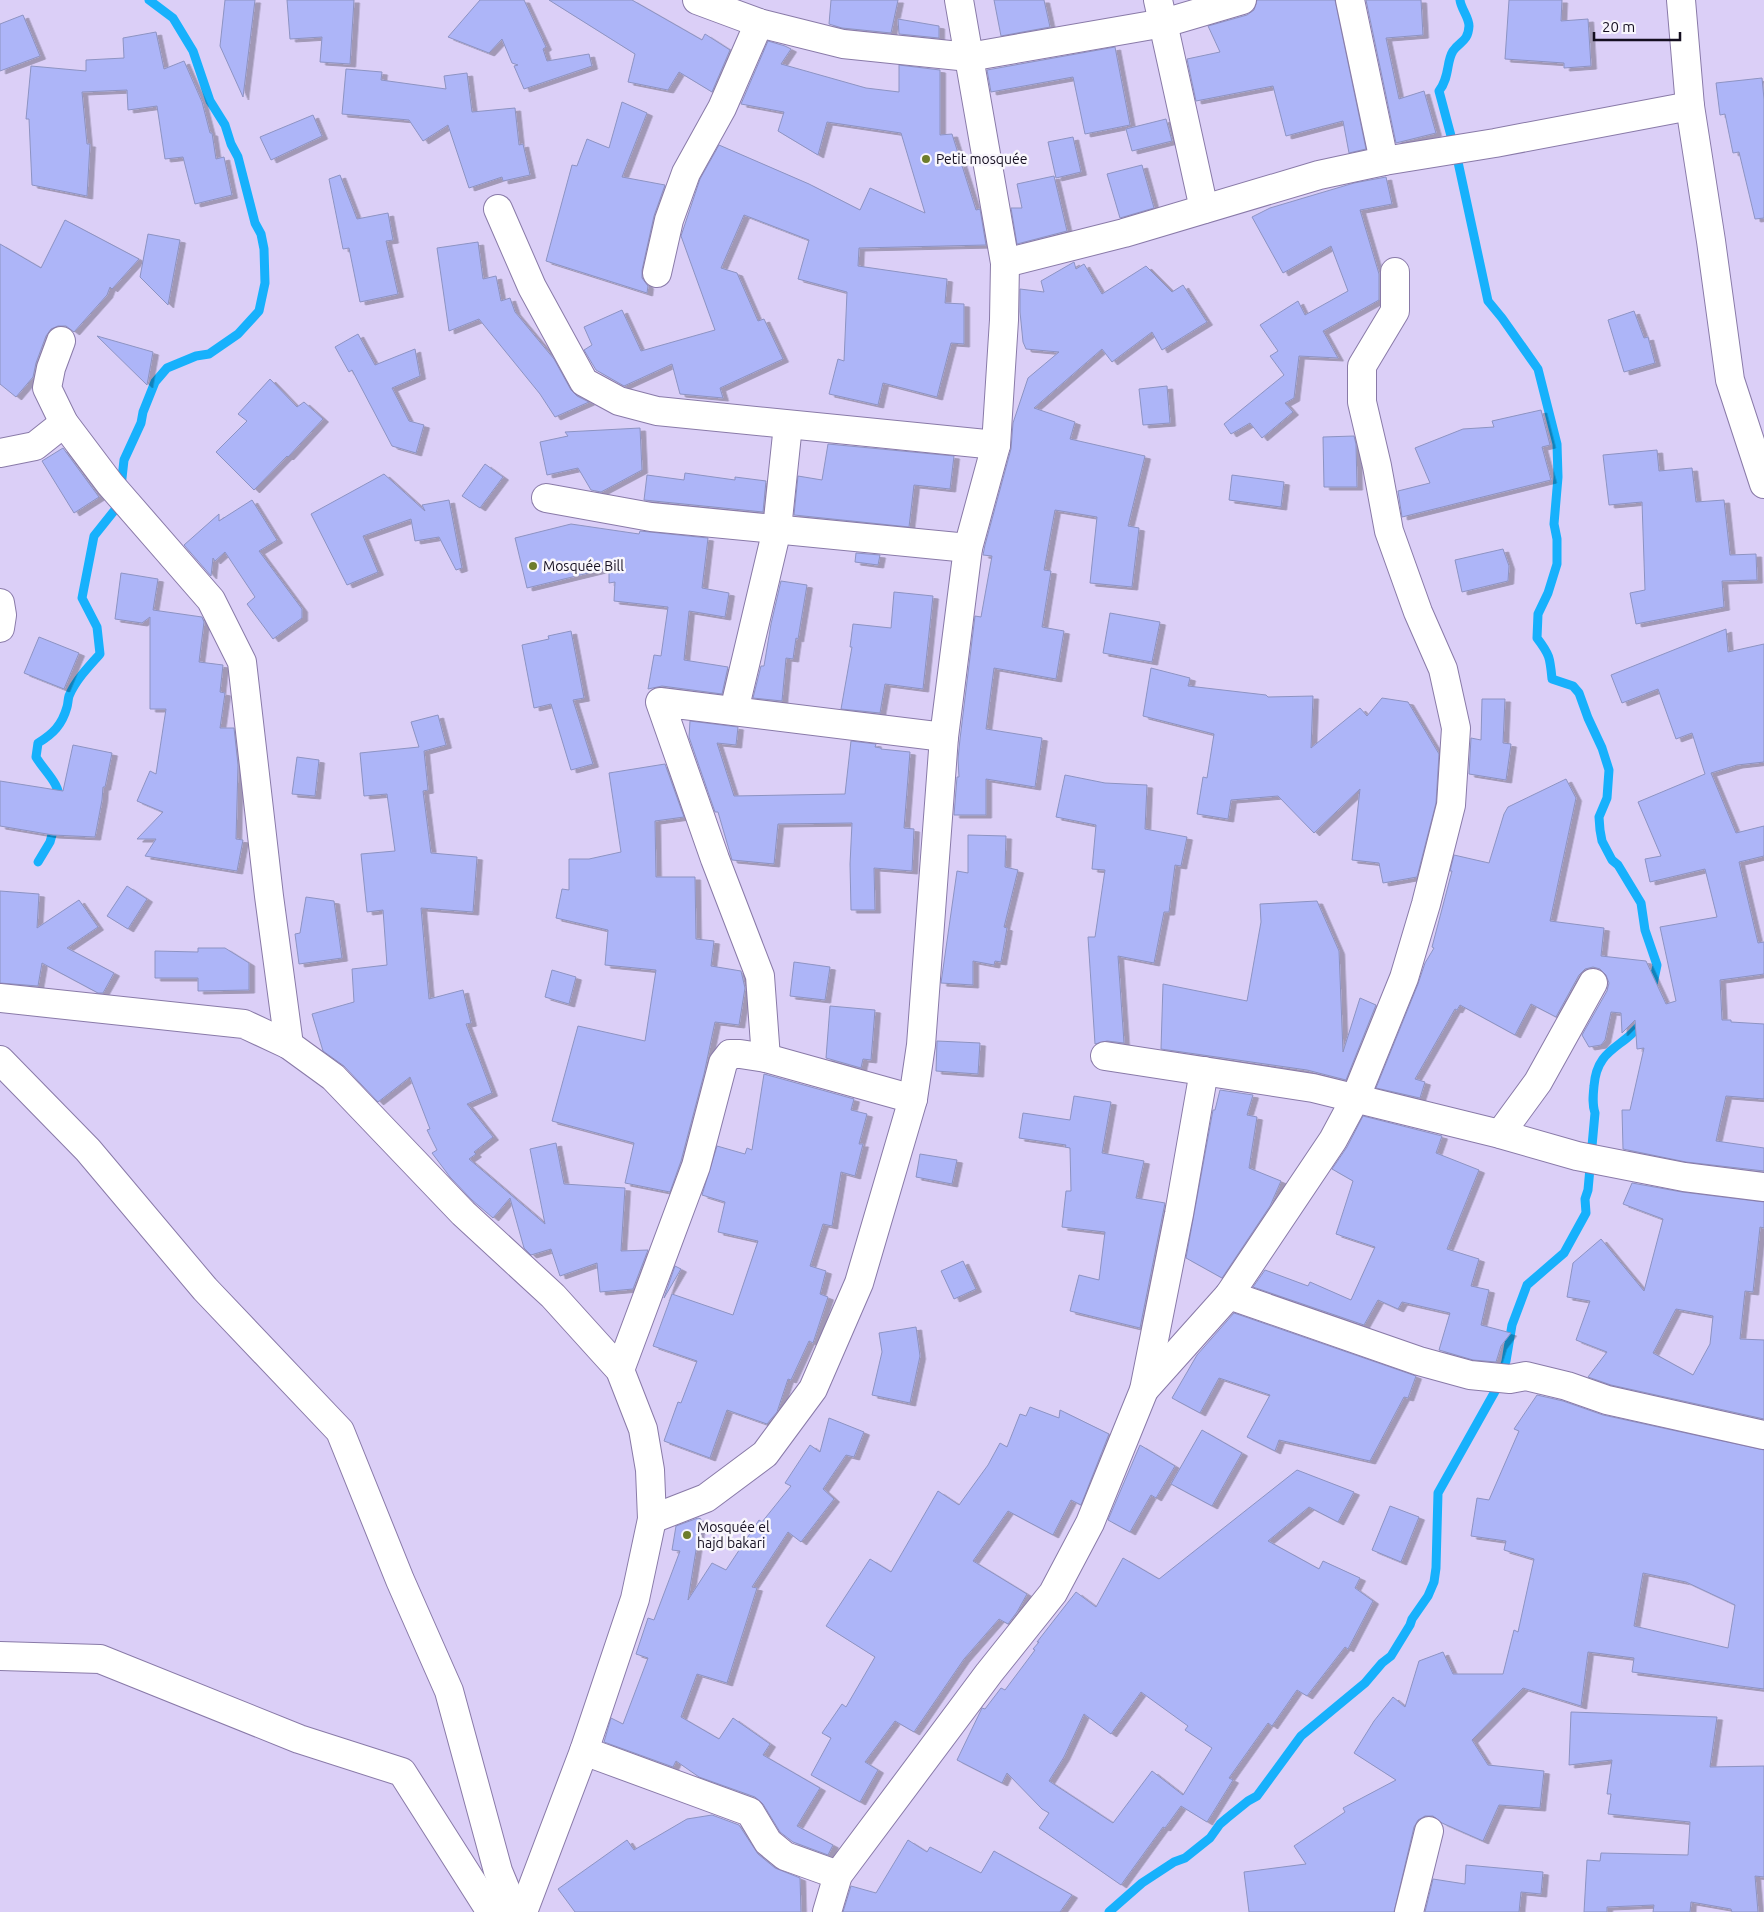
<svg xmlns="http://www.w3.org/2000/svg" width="1764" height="1912" viewBox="0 0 1764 1912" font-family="Ubuntu,sans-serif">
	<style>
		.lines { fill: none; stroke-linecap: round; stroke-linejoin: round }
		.stream { stroke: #17b1fc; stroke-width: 9 }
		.building { fill: #adb5f8; stroke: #8d93c2; fill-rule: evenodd; filter: url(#shadow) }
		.minor-casing { stroke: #897aa8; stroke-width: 30 }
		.minor { stroke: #fff; stroke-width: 28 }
		.poi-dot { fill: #6e7d2b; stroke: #f8f6fc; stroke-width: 2 }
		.labels { text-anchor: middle; stroke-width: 5; stroke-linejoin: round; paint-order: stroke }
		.poi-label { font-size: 14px; fill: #150f20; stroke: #f8f6fc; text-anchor: start }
	</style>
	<defs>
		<filter id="shadow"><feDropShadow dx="5.5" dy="3" stdDeviation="0" flood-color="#0004"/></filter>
	</defs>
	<rect width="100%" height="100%" fill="#dbcff7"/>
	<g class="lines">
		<g class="stream">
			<path d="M1460 0C1461 9 1469 17 1469 26 1468 42 1460 41 1453 51 1446 62 1450 77 1439 91L1458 162 1488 301 1502 318 1538 369 1557 444 1558 477 1554 524 1557 539V564L1548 593 1538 614 1537 638C1550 655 1550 658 1552 679L1573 686 1579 693 1588 718 1602 748 1609 770 1607 798 1599 817 1600 830 1602 841 1612 860 1618 865 1641 903 1645 930 1657 965 1652 989"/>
			<path d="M121 487 124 460 141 423 143 412 155 382 167 368 196 356 209 354 238 334 259 311 265 283 264 249 261 234 255 223 238 157 231 144 225 125 210 101 193 51 173 18 149 0"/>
			<path d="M59 801C61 784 44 771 36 757L38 743C53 734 62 725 67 707 68 704 68 699 69 696 75 681 89 666 100 654L97 627 82 598 94 536 118 506 119 500"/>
			<path d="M38 862 50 842 55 824"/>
			<path d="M1109 1912 1142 1883 1174 1862 1185 1858 1210 1838 1220 1824 1227 1818 1248 1801 1257 1796 1301 1736 1365 1683 1382 1663 1391 1656 1410 1625 1412 1619 1428 1596 1434 1582 1436 1568 1438 1493 1498 1386 1506 1361 1512 1325 1527 1285 1564 1253 1586 1213 1585 1199 1588 1190 1595 1113C1592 1104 1593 1096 1594 1086 1597 1046 1625 1049 1643 1020"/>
		</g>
	</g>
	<g class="building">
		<path d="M225 0H255L243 97 220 46Z"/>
		<path d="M287 0H354L350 64 320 62 322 37 290 39Z"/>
		<path d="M480 0H524L546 47 543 49 547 61 589 54 592 66 524 89 514 66 518 65 512 63 502 39 489 53 448 37Z"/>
		<path d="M549 0H632L702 40 705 34 730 50 712 92 679 72 668 90 628 82 635 54Z"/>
		<path d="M831 0H898L891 33 842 28 829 24Z"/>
		<path d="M994 0H1044L1050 27 1001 36Z"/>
		<path d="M1257 0H1335L1366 149 1349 153 1343 121 1286 136 1273 86 1196 101 1187 59 1220 52 1208 26 1247 15 1254 10Z"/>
		<path d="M1366 0H1421L1423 35 1386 38 1399 99 1424 91 1436 133 1396 143Z"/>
		<path d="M1509 0H1562L1561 21 1588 19 1591 66 1564 68V63L1505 59Z"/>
		<path d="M23 15 40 56 0 71V24Z"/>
		<path d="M898 19 939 26V38L899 34Z"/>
		<path d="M156 32 164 69 184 61 202 102 210 133H212L216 159 224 157 232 195 195 204 183 157 165 159 157 106 128 110 127 90 82 92 87 144H90L87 196 32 185 29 119H26L31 66 86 71V60L124 58 123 38Z"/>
		<path d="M768 41 785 46 791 49 781 64 866 88 899 92V65L940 70V135L952 134 976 210 980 209 986 245 859 248 858 266 947 279 945 303 964 304V344L951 343 937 397 883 383 878 405 829 394 838 359 844 361 847 292 798 279 809 240 744 215 721 268 737 273 758 321 764 319 783 359 720 388 723 398 680 394 672 364 624 386 596 370 584 350 592 345 584 327 622 310 641 351 715 330 681 236 700 179 719 145 809 184 860 210 870 188 925 213 901 133 827 122 818 155 778 131 784 112 741 104Z"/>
		<path d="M1115 47 1130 125 1085 134 1073 77 991 92 987 70Z"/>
		<path d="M346 69 382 72 381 80 446 89 444 76 467 73 472 112 515 108 519 145 523 144 530 175 503 181 502 177 469 188 448 125 423 141 409 120 342 114Z"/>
		<path d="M1762 78 1764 99V218L1755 219 1739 152 1733 153 1725 114 1720 115 1716 83Z"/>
		<path d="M622 102 647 113 622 177 665 185 654 216 642 270V278L648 286 647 293 546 261 572 165 577 166 587 139 609 148Z"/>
		<path d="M313 115 322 136 271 160 260 137Z"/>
		<path d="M1166 119 1172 141 1132 151 1126 129Z"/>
		<path d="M1073 137 1081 172 1056 178 1048 142Z"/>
		<path d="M1142 165 1154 208 1120 218 1107 174Z"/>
		<path d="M340 175 357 219 388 213 393 240 386 241 398 294 360 302 349 248 343 249 329 179Z"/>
		<path d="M1054 176 1067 231 1017 244 1011 208H1022L1017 184Z"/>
		<path d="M1386 177 1392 204 1360 210 1379 274V300L1323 331 1338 358 1299 356 1294 398 1285 403 1293 412 1262 438 1250 423 1231 434 1224 424 1284 375 1270 356 1278 351 1260 325 1298 301 1305 315 1348 291 1331 246 1283 273 1252 217 1270 208 1354 183Z"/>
		<path d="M65 220 139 259 112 289 110 287 107 295 74 332 66 326H58L51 329 46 336 36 363 33 377 16 397 0 384V244L41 268Z"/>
		<path d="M148 234 180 240 168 305 140 277Z"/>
		<path d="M478 242 483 279 496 276 501 301 510 298 515 312 554 359 571 390 577 396 589 402 555 417 540 394 479 319 449 331 437 248Z"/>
		<path d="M1074 262 1076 269 1084 264 1102 294 1146 266 1172 292 1183 285 1207 322 1162 350 1152 332 1112 362 1102 349 1034 408 1075 422 1070 439 1145 456 1128 526 1139 528 1132 587 1090 583 1097 517 1055 510 1044 570 1051 571 1042 627 1064 631 1056 679 994 668 986 729 1042 738 1035 787 986 779V815H954L957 777H959L958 759 960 739 975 616 981 617 992 556 983 555 985 545 1011 449 1013 423 1028 378 1059 352 1026 349 1023 342 1020 312V289L1044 292 1041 281Z"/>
		<path d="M1634 311 1644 338 1648 337 1655 363 1624 372 1608 320Z"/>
		<path d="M358 334 375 365 415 349 420 376 392 388 409 421 424 425 416 453 392 446 352 370 349 372 335 347Z"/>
		<path d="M97 336 153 352 147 385Z"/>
		<path d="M270 379 297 407 304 402 323 419 288 457 287 456 254 490 216 452 247 421 238 414Z"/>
		<path d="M1167 386 1170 423 1143 425 1139 389Z"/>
		<path d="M1541 410 1550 445 1542 447 1551 480 1402 517 1398 491 1430 483 1415 448 1463 429 1494 427 1492 421Z"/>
		<path d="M640 428 642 470 601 492 591 490 578 468 547 475 540 442 568 436 565 432Z"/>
		<path d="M1354 436 1356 444 1357 487H1324L1323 437Z"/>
		<path d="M828 444 954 456 950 489 914 485 909 527 794 515 798 476 822 480Z"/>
		<path d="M63 448 99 497 74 513 42 461Z"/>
		<path d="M1657 450 1659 471 1692 468 1696 502 1724 500 1730 555 1756 554 1757 580 1722 581 1724 607 1636 624 1630 593 1645 590 1642 502 1609 505 1603 455Z"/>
		<path d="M485 464 503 477 480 508 462 496Z"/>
		<path d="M685 473 735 480V477L766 481 763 512 644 500 647 475 684 480Z"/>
		<path d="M384 474 425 511 422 505 449 500 462 568 456 570 439 537 415 541 411 519 363 536 378 572 347 585 311 514Z"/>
		<path d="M1232 475 1284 482 1281 507 1229 500Z"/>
		<path d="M252 500 277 540 259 551 302 609V618L273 639 247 604 255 597 225 552 215 561 213 558 211 576 184 545 219 514V521Z"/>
		<path d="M571 524 639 534 640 531 708 538 702 588 729 593 725 617 689 611 684 660 728 667 722 694 662 686 648 689 654 655 661 656 668 607 614 601 615 582 609 583V568L527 588 515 538Z"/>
		<path d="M1503 549 1509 566 1508 581 1462 592 1455 560Z"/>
		<path d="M856 553 880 555 878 565 855 562Z"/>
		<path d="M121 573 158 579 153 610 202 617 204 622 199 662 223 665 220 692 225 693 220 728H234L238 765 236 839 243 840 237 871 145 856 156 839H137L163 812 137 801 150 771 156 774 166 709H150V617L142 623 115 619Z"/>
		<path d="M781 581 807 585 798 639 796 638 793 659 786 658 782 701 753 698 761 666H764L771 624Z"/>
		<path d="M894 592 933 596 923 689 885 684 880 713 841 709 852 647H850L853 624 891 628Z"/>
		<path d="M1110 613 1160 622 1152 662 1103 653Z"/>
		<path d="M1726 629 1728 652 1764 644V762L1737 765 1711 773 1736 833 1764 826V856L1739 862 1758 943 1764 942V974L1720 980 1722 1020H1731V1022L1764 1024V1099L1726 1096 1716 1141 1764 1148V1171L1686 1162 1623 1149 1622 1110H1630L1644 1048 1637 1049 1635 1020 1622 1033 1621 1013 1611 1012 1605 1040 1601 1045 1589 1047 1582 1035 1607 991 1609 983 1606 975 1600 969 1593 967 1585 969 1579 975 1556 1017 1531 1004 1515 1035 1460 1005 1457 1010 1455 1009 1415 1079 1425 1082 1420 1098 1376 1088 1418 984 1425 963 1434 948 1432 947 1452 871H1450L1454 855 1489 863 1504 814 1508 807 1566 779 1576 798 1550 921 1604 928 1601 956 1646 961 1666 1004 1676 1001 1660 927 1717 917 1705 869 1650 882 1645 859 1661 856 1638 802 1705 774 1692 733 1676 739 1658 689 1622 703 1611 675Z"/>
		<path d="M571 631 584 698 573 700 593 764 571 770 551 704 534 708 522 645 549 639 548 636Z"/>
		<path d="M39 637 79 653 64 689 24 673Z"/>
		<path d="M1151 668 1190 678 1188 686 1266 695 1268 697 1313 696 1311 748 1360 708 1367 716 1382 698 1408 702 1439 754 1436 803 1417 877 1383 883 1379 863 1352 860 1360 789 1314 833 1278 796 1231 800 1228 819 1197 814 1203 777 1207 778 1214 734 1143 716Z"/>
		<path d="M1482 699H1505L1503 743 1511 744 1506 780 1469 774 1471 738 1481 740Z"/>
		<path d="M438 715 446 745 424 751 428 790 423 791 431 853 477 857 473 912 421 908 429 999 463 990 471 1023 466 1024 492 1093 467 1104 493 1137 474 1152 476 1154 469 1159 545 1224 530 1149 556 1143 564 1184 625 1188 621 1251 648 1250 633 1289 600 1292 597 1263 560 1276 551 1249 531 1255 524 1248 510 1198 493 1218 472 1200 450 1177 432 1153 437 1150 427 1130 430 1129 410 1077 378 1102 344 1066 323 1051 312 1014 354 1002 352 969 387 965 383 910 367 912 361 854 395 851 387 794 364 796 360 753 419 747 411 722Z"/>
		<path d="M690 721 738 727 736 745 717 743 734 796 845 794 851 741 876 744 875 747 881 748V749L910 752 904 828 914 829 912 871 874 868 875 910H851L850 864 852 823 778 824 774 864 732 860 718 812H715L689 737Z"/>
		<path d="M73 745 112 753 105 787H103L102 800 95 837 53 835 0 826V781L63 791Z"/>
		<path d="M297 757 319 760 315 796 292 794Z"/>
		<path d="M665 764 684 817 655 821 656 877H695L696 939 714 941 711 966 741 971 745 988 739 1025 715 1022 704 1074 681 1161 670 1192 625 1183 634 1143 552 1121 578 1026 645 1041 656 970 605 965 608 930 556 918 562 889 569 890V859H589L621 852 609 773Z"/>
		<path d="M1065 775 1105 783 1147 785 1145 829 1187 837 1181 866 1175 865 1169 912H1164L1154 963 1118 956 1124 1043 1107 1041 1095 1044 1088 937H1095L1105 870 1092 869 1096 825 1056 817Z"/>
		<path d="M968 835 1006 836 1005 867 1018 870 1004 927 1007 928 1001 962 995 961 994 965 973 961V985L941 983 957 871 968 873Z"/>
		<path d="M127 886 147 899 128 929 107 916Z"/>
		<path d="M0 891 39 894 37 928 79 900 98 927 67 948 114 973 103 993H98L42 963 38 986 0 983Z"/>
		<path d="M306 897 334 901 342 958 299 964 295 934 300 933Z"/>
		<path d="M1317 901 1339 951 1343 1052 1360 998 1376 1005 1346 1080 1307 1070 1161 1049 1163 984 1247 1001 1261 922 1260 904Z"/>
		<path d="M198 948H225L249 963V990L198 991V978H155V951L198 952Z"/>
		<path d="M794 962 830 967 825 1000 790 996Z"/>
		<path d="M552 970 576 977 569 1004 545 997Z"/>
		<path d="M830 1006 875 1010 871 1060 863 1059 861 1068 826 1058Z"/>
		<path d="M937 1041 980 1043 978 1074 936 1071Z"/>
		<path d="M764 1074 854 1099 851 1110 867 1114 859 1144H863L855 1176 841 1172 832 1226 823 1224 810 1266 826 1271 820 1294 828 1297 813 1343 809 1341 791 1380 788 1379 777 1412 767 1424 727 1410 710 1458 664 1441 678 1402 681 1403 697 1361 653 1346 672 1294 733 1315 758 1241 718 1232 725 1202 702 1195 717 1146 745 1154 747 1148 752 1150Z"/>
		<path d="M1220 1090 1253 1095 1247 1115 1257 1117 1249 1168 1281 1181 1270 1206 1222 1278 1186 1258 1213 1110H1215Z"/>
		<path d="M1074 1096 1111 1102 1102 1153 1144 1161 1136 1198 1165 1203 1140 1328 1070 1311 1079 1275 1099 1280 1105 1232 1062 1227 1066 1191H1071L1070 1148 1065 1147 1066 1145 1019 1138 1023 1113 1070 1120Z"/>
		<path d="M1363 1116 1442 1136 1436 1153 1479 1170 1447 1249 1479 1259 1471 1286 1489 1290 1481 1325 1511 1333 1501 1346 1496 1362 1473 1360 1439 1350 1450 1313 1402 1302 1398 1309 1378 1300 1364 1325 1253 1287 1265 1270 1308 1286 1310 1282 1351 1300 1375 1247 1336 1234 1353 1181 1332 1169 1347 1147Z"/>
		<path d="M920 1154 957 1160 952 1184 916 1177Z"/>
		<path d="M1632 1183 1682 1192 1764 1202V1228L1760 1227 1753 1292 1745 1291 1740 1339 1764 1340V1419L1611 1385 1588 1377 1607 1352 1576 1340 1590 1301 1567 1297 1573 1263 1601 1239 1644 1291 1663 1219 1623 1204ZM1676 1309 1713 1316 1710 1344 1693 1375 1653 1353Z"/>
		<path d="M963 1261 976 1289 954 1299 941 1271Z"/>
		<path d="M675 1266 681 1269 664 1298Z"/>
		<path d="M1234 1313 1416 1376 1408 1398 1404 1397 1370 1461 1279 1440 1275 1451 1247 1437 1270 1395 1219 1378 1200 1413 1172 1398 1197 1355Z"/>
		<path d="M916 1327 920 1356 910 1403 872 1395 882 1352 879 1333Z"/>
		<path d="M1537 1395 1563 1401 1603 1415 1764 1450V1689L1632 1672 1634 1658 1588 1652 1581 1706 1523 1688 1472 1740 1488 1765 1544 1771 1540 1808 1499 1805 1483 1841 1442 1823 1433 1816H1425L1418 1820 1414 1827 1394 1912H1249L1244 1872 1306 1864 1294 1846 1345 1812 1343 1808 1396 1780 1354 1753 1374 1721 1393 1697 1405 1707 1419 1661 1443 1652 1453 1674H1503L1514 1630 1518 1632 1534 1559 1504 1550 1506 1541 1471 1536 1477 1498 1489 1500 1519 1431 1514 1429ZM1643 1573 1686 1582 1735 1605 1728 1648 1634 1626Z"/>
		<path d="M1030 1407 1059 1418 1060 1410 1109 1434 1081 1505 1071 1500 1053 1535 1008 1511 973 1561 1027 1594 1017 1612 1008 1624 999 1619 964 1659 914 1732 895 1721 865 1762 878 1770 860 1802 811 1775 831 1738 822 1733 842 1704 846 1707 875 1657 826 1626 870 1559 891 1572 938 1491 959 1505 988 1465 1000 1443 1007 1447 1020 1414 1026 1416Z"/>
		<path d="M829 1418 864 1432 854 1457 846 1455 823 1489 834 1499 801 1542 788 1532 752 1587 757 1588 727 1683 697 1674 681 1717 719 1739 733 1718 770 1744 763 1755 820 1788 797 1826 833 1845 828 1855 793 1842 780 1832 763 1804 755 1797 699 1777 676 1761 673 1767 604 1742 611 1718 623 1724 648 1658 636 1654 648 1618 654 1620 680 1551 672 1550 676 1526 698 1518 701 1519 688 1600 712 1563 726 1570 759 1520 762 1522 791 1486 785 1483 810 1445 820 1452Z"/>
		<path d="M1202 1430 1242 1453 1212 1506 1171 1484Z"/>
		<path d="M1140 1445 1175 1466 1156 1498 1151 1495 1130 1532 1108 1520Z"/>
		<path d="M1297 1470 1354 1492 1338 1522 1309 1507 1268 1541 1319 1569 1323 1561 1360 1578 1355 1588 1373 1601 1348 1649 1345 1647 1307 1696 1297 1690 1272 1726 1268 1723 1229 1778 1233 1780 1207 1822 1181 1806 1165 1828 1163 1827 1121 1885 1039 1828 1049 1813 1042 1809 1007 1773 1002 1783 957 1760 982 1708 985 1709 1001 1688 1005 1690 1035 1650 1033 1649 1039 1642H1037L1076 1592 1096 1607 1123 1558 1159 1579ZM1141 1692 1188 1726 1185 1730 1212 1748 1183 1795 1152 1771 1113 1823 1049 1781 1064 1757 1084 1714 1111 1734Z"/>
		<path d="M1390 1506 1419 1517 1401 1562 1372 1550Z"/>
		<path d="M1571 1712 1717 1717 1710 1767 1764 1766V1877L1755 1876 1758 1912H1732L1731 1909 1691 1902 1690 1912H1653L1654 1905 1607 1907V1912H1584L1587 1860 1600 1861 1601 1853 1688 1855 1690 1822 1608 1814 1611 1794H1607L1612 1760 1569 1765Z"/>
		<path d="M712 1815 739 1825 758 1854 775 1868 800 1878 801 1912H575L558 1889 627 1840 634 1850 687 1819Z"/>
		<path d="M908 1840 927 1852 930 1847 981 1873 994 1851 1072 1895 1060 1912H843L851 1886 876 1893Z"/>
		<path d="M1466 1865 1543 1872 1541 1894 1521 1892 1519 1912H1425L1433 1879 1465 1884Z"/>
	</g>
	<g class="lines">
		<defs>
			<g id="minor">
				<path d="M697 0 759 23 843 44 969 57 1164 23 1242 0"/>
				<path d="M1158 0 1204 209"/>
				<path d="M1350 0 1384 161"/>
				<path d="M1681 0 1690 106 1711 241 1730 380 1764 484"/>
				<path d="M498 209 532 287 584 382 619 401 657 411 996 445"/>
				<path d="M1005 263 1124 233 1319 175 1384 161 1495 143 1690 106"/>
				<path d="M657 273 669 220 686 173 722 108 759 23"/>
				<path d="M61 341 51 368 47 388 64 423 110 484 211 600 242 662 269 896 289 1045"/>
				<path d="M0 453 35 446 64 423"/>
				<path d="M546 498 651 517 968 548"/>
				<path d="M0 603 2 615 0 628"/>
				<path d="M734 711 777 529 788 425"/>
				<path d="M0 998 244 1024 289 1045 333 1077 463 1213 553 1296 620 1370 643 1429 650 1470 652 1519 635 1599 584 1751 523 1912"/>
				<path d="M1105 1056 1313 1088 1500 1134 1577 1156 1684 1177 1764 1187"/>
				<path d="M766 1058 760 976 715 859 660 702 944 737"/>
				<path d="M0 1060 88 1150 205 1289 340 1431 400 1580 449 1691 498 1871 515 1912"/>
				<path d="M1500 1134 1538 1082 1593 983"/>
				<path d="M1229 1295 1419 1361 1470 1375 1510 1379 1526 1376 1567 1386 1607 1400 1764 1435"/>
				<path d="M620 1370 696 1166 723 1063 730 1054H740L766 1058 913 1099"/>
				<path d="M1144 1390 1229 1295 1333 1140 1355 1099 1404 978 1426 904 1451 805 1456 728 1443 669 1418 612 1389 531 1377 466 1362 402V366L1395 311V272"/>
				<path d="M652 1519 706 1498 765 1454 813 1389 859 1283 913 1099 921 1045 944 737 968 548 996 445 1004 320 1005 263 959 0"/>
				<path d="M0 1656 100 1659 299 1739 402 1772 491 1912"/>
				<path d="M584 1751 750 1812 768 1842 785 1856 838 1875"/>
				<path d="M827 1912 838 1875 989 1673 1053 1593 1090 1523 1144 1390 1179 1214 1204 1071"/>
				<path d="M1409 1912 1429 1831"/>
			</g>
		</defs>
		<use href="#minor" class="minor-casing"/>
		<use href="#minor" class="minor"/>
	</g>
	<g class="poi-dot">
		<circle cx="926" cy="159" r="5"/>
		<circle cx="533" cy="566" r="5"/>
		<circle cx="687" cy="1535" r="5"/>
	</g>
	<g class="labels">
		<g class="poi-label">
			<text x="936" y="164">Petit mosquée</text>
			<text x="543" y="571">Mosquée Bill</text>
			<text x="697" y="1532">Mosquée el<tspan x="697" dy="16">hajd bakari</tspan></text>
		</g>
	</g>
	<path d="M1594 32v8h86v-8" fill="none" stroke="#150f20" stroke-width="2.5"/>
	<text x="1602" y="32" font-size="15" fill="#150f20" stroke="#f8f6fc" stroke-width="4" paint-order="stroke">20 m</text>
</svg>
